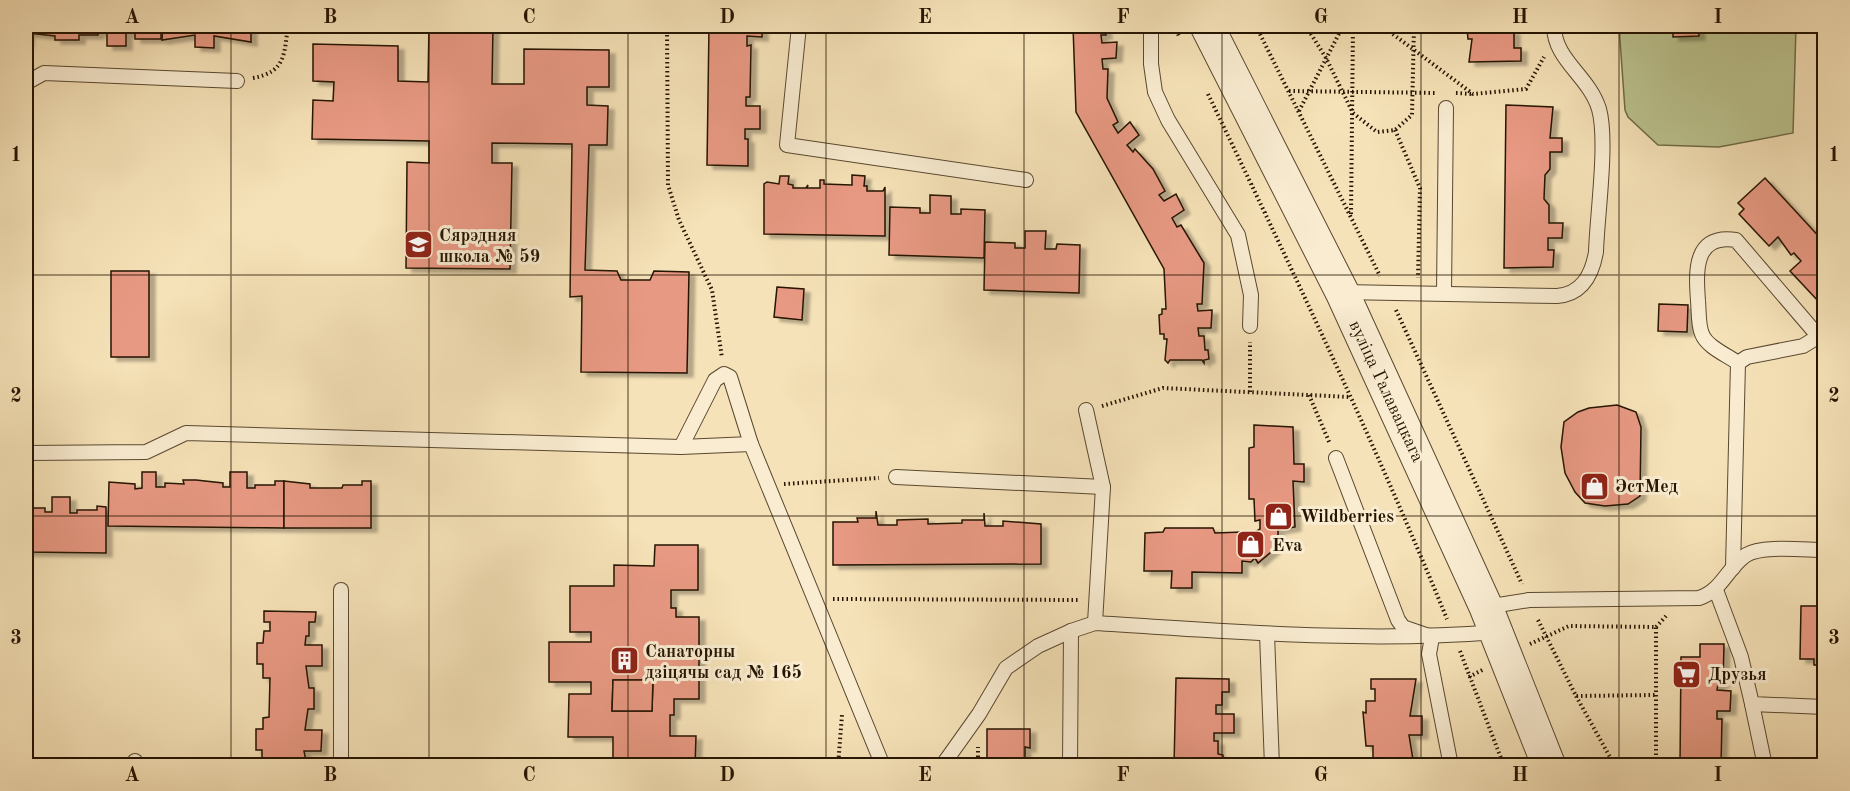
<svg xmlns="http://www.w3.org/2000/svg" width="1850" height="791" viewBox="0 0 1850 791" font-family="'Old Standard TT',serif">
	<style>
		.green { fill: #bbc38f; stroke: #706c48; stroke-width: 1.5 }
		.building { fill: #e89983; stroke: #251401; stroke-width: 1.5; fill-rule: evenodd; filter: url(#shadow) }
		.lines { fill: none; stroke-linecap: round; stroke-linejoin: round }
		.service-casing { stroke: #59482f; stroke-width: 16 }
		.tertiary-casing { stroke: #59482f; stroke-width: 35 }
		.path { stroke: #251401; stroke-width: 4; stroke-dasharray: 1.5 3; stroke-linecap: butt }
		.service { stroke: #f9ecd1; stroke-width: 14 }
		.tertiary { stroke: #f9ecd1; stroke-width: 33 }
		.grid { fill: none; stroke: #251401; stroke-width: 1.5; stroke-opacity: 0.55 }
		.labels { text-anchor: middle; stroke-width: 6; stroke-linejoin: round; paint-order: stroke }
		.poi-label { font-size: 18px; font-weight: bold; fill: #251401; stroke: #f9ecd1; text-anchor: start }
		.street-label { font-size: 18px; fill: #251401; stroke: #f9ecd1 }
		.neatline { fill: none; stroke: #251401; stroke-width: 2 }
		.grid-label { font-size: 20px; text-anchor: middle; font-weight: bold; fill: #251401 }
	</style>
	<defs>
		<filter id="shadow"><feDropShadow dx="6" dy="4" stdDeviation="1.5" flood-color="#0004"/></filter>
	</defs>
	<rect width="100%" height="100%" fill="#f6e2b8"/>
	<filter id="stains"><feTurbulence type="fractalNoise" baseFrequency=".00333" numOctaves="4"/><feColorMatrix values="0 0 0 0 .2 0 0 0 0 .09 0 0 0 0 .02 0 0 0 .5 -.17"/></filter>
	<radialGradient id="worn" r=".72"><stop offset=".6" stop-color="#630" stop-opacity="0"/><stop offset="1" stop-color="#630" stop-opacity=".3"/></radialGradient>
	<path class="green" d="M1619 26H1796L1793 133 1719 147 1658 145 1628 117 1625 110Z"/>
	<g class="building">
		<path d="M26 26H161V39H135V33H126V46H107V32H98V35H79V40H55V36L28 33 27 45Z"/>
		<path d="M163 26H251V42L214 36V48L195 47V35L162 40Z"/>
		<path d="M429 26H493L492 84H524V49L609 50V87H587V105L608 106 607 145H589L585 270 617 271 621 280H650L654 271 689 272 687 373 581 372 582 296 570 297 572 144 492 143V163H512L510 269 406 268 407 162 429 163V141L312 139 313 100 333 101 334 82 313 81V44L398 46V81L428 82Z"/>
		<path d="M709 26H762V37L747 36V46L751 45 750 97H746V106H760V129H745V139H748V166L707 165Z"/>
		<path d="M1073 26H1105L1106 35H1101L1102 43 1117 42 1116 58 1102 59 1103 69H1108L1107 98 1118 122 1113 125 1118 133 1130 122 1139 135 1127 145 1133 152 1135 149 1153 169 1165 191 1159 195 1164 201 1176 194 1184 210 1172 218 1177 227 1181 225 1204 263 1202 304H1197L1198 311 1212 310V312L1211 328H1198L1199 336H1204L1205 350H1208L1209 359 1204 360V363L1202 360H1170L1168 363 1165 360 1167 339H1164V334H1160L1159 315 1162 314V309H1166L1164 269 1076 112Z"/>
		<path d="M1464 26H1509V31H1514V48H1521V61L1469 62 1472 39H1468L1467 29H1464Z"/>
		<path d="M1673 26H1698L1699 36 1673 37Z"/>
		<path d="M1506 105 1553 107 1550 138H1562V152H1550V169L1545 175 1544 199 1549 205V223H1563L1562 238H1548V250H1554L1553 267 1504 268Z"/>
		<path d="M852 175 865 176 864 186H867V191H883L885 187V236L764 234V184L767 182 779 184 780 176H789L788 184 793 185V188H806L808 185 807 188H820V180H824V184L852 185Z"/>
		<path d="M1765 178 1824 242V299L1820 303 1790 271 1801 261 1794 253 1791 255 1778 237 1769 246 1739 214 1744 209 1738 203Z"/>
		<path d="M930 195 951 196V214H961V209L985 210 984 258 889 255 890 207 920 208V213H930Z"/>
		<path d="M1025 231H1046L1045 249H1056L1057 244 1080 245 1079 293 984 290 985 242 1015 243V248H1025Z"/>
		<rect x="111" y="271" width="38" height="86"/>
		<path d="M777 287 804 289 802 320 774 317Z"/>
		<path d="M1659 304 1688 305 1687 332 1658 331Z"/>
		<path d="M1617 405 1636 412 1641 427 1640 496 1628 504 1605 506 1585 503 1575 492 1565 473 1561 447 1564 422 1578 412 1589 408Z"/>
		<path d="M1254 425 1293 427 1294 464H1304V482L1293 481 1295 527 1278 530V539L1274 543 1277 547 1258 563 1255 558 1251 562 1242 561V573L1192 572V588H1171L1172 571H1144L1145 533 1163 532 1165 528H1213L1215 533 1242 532 1243 540 1260 529V520L1255 521 1254 499H1249V448L1254 447Z"/>
		<path d="M142 472H156V487H165V483L184 484 183 480H196L223 483V487H230V472H247V488H255V485H275V481H284V528L108 526 109 482 135 484V489L142 488Z"/>
		<path d="M284 481 310 484V488H342L343 485H362V481H371V528H284Z"/>
		<path d="M52 497H70V513H77V510H97V506L106 507V553L26 552V505L28 508H45V512H52Z"/>
		<path d="M876 511 878 525H897V520L928 519V524L962 523V520H984V513L985 526H1003V521L1041 524V564L833 565V522H858L857 518H876Z"/>
		<path d="M655 545H698V590H671V608H676V617H699V699H674V715H670V736H696L695 766H652V760H613V737H568L569 694H591V682H549V642H591V632H570V586H614V565L654 566ZM613 680H653L652 711H612Z"/>
		<path d="M1801 606H1824V659H1822L1821 665H1814V659H1800Z"/>
		<path d="M264 611 316 612 315 622H309V636H306L305 645H322V666H306L309 688H314V709H308L305 730H322L321 751H304L307 766 262 764V750H256V729H263V718L269 717 270 678H263V664H257V643H263L264 631H270V622H264Z"/>
		<path d="M1700 644H1724L1723 684H1718L1717 690 1731 691 1730 711H1717V719H1722L1721 766H1680L1681 657H1700Z"/>
		<path d="M1176 678 1229 679V692H1222V705H1216V714H1234V733H1214V741H1218V754L1223 755V766H1174Z"/>
		<path d="M1371 679H1416L1410 716H1422V735H1409L1414 766H1369V758H1373V746H1366L1363 712 1366 713V701H1375V689H1371Z"/>
		<path d="M613 680H653L652 711H612Z"/>
		<path d="M987 729H1030V748L1025 747V759H1037V766H987Z"/>
	</g>
	<g class="lines">
		<defs>
			<g id="service">
				<path d="M799 26 787 145 1026 180"/>
				<path d="M1151 26V64L1155 92 1168 120 1238 235 1251 295 1250 326"/>
				<path d="M26 83 44 73 237 81"/>
				<path d="M1343 292 1557 296C1582 294 1592 275 1596 252 1597 216 1608 141 1599 109 1589 76 1554 60 1554 26"/>
				<path d="M1444 293 1446 108"/>
				<path d="M1738 363C1727 355 1707 347 1702 334 1698 325 1699 311 1698 301 1696 272 1693 234 1736 240L1819 337"/>
				<path d="M1086 410 1103 487 1095 623"/>
				<path d="M681 447 715 380 724 374 730 377 751 444 883 766"/>
				<path d="M26 453 146 452 186 433 681 447 751 444"/>
				<path d="M1336 458 1398 620 1403 627 1432 637 1429 654 1451 766"/>
				<path d="M896 477 1103 487"/>
				<path d="M1733 568 1738 363 1747 357 1803 346 1824 333"/>
				<path d="M341 590V766"/>
				<path d="M1716 590 1741 657 1752 704 1824 707"/>
				<path d="M1486 607 1529 600 1699 598C1722 591 1727 568 1746 555 1762 545 1805 550 1824 550"/>
				<path d="M1267 634 1272 766"/>
				<path d="M1752 704 1765 766"/>
				<path d="M135 766V761"/>
				<path d="M942 766 979 714 1006 668 1038 646 1071 631 1095 623C1228 631 1362 643 1496 632"/>
				<path d="M1070 766 1071 631"/>
			</g>
			<path id="tertiary" d="M1207 26 1342 292 1486 607 1549 766"/>
		</defs>
		<use href="#service" class="service-casing"/>
		<use href="#tertiary" class="tertiary-casing"/>
		<g class="path">
			<path d="M667 26 668 185 679 220 712 290 722 358"/>
			<path d="M1174 26 1179 36"/>
			<path d="M1256 26 1380 276"/>
			<path d="M1306 26 1326 58 1353 113 1377 132 1395 130 1412 115 1414 26"/>
			<path d="M1382 26 1473 94 1526 89 1544 57"/>
			<path d="M253 78C286 72 284 54 288 26"/>
			<path d="M1289 91 1436 93"/>
			<path d="M1456 93 1472 94"/>
			<path d="M1208 94C1291 267 1374 441 1447 619"/>
			<path d="M1299 111 1343 26"/>
			<path d="M1395 130 1420 188 1418 278"/>
			<path d="M1351 214 1353 26"/>
			<path d="M1396 310 1522 584"/>
			<path d="M1250 392V342"/>
			<path d="M1309 395 1330 444"/>
			<path d="M1102 406 1163 388 1350 397"/>
			<path d="M784 484 879 478"/>
			<path d="M833 599 1080 600"/>
			<path d="M1538 620 1576 696 1655 695"/>
			<path d="M1656 627 1666 616"/>
			<path d="M1530 644 1569 626 1656 627V766"/>
			<path d="M1460 651 1504 766"/>
			<path d="M1469 677 1484 669"/>
			<path d="M1576 696 1615 766"/>
			<path d="M838 766 842 715"/>
			<path d="M978 766V747"/>
		</g>
		<use href="#service" class="service"/>
		<use href="#tertiary" class="tertiary"/>
	</g>
	<path class="grid" d="M231 26V766M429 26V766M628 26V766M826 26V766M1024 26V766M1222 26V766M1421 26V766M1619 26V766M26 275H1824M26 516H1824"/>
	<defs>
		<symbol id="school-square" viewBox="-11 -11 22 22"><rect x="-9" y="-9" width="18" height="18" rx="4" fill="#8f2418" stroke="#f9ecd1"/><path d="M0-5L7-2L0 1L-7-2ZM-4 1L0 2.5L4 1V4Q0 6-4 4Z" fill="#fff"/></symbol>
		<symbol id="shop-square" viewBox="-11 -11 22 22"><rect x="-9" y="-9" width="18" height="18" rx="4" fill="#8f2418" stroke="#f9ecd1"/><path d="M-5-2.5h2.3a2.7 3.5 0 0 1 5.4 0H5L5.5 6h-11ZM-1.5-2.5h3a1.5 2.3 0 0 0-3 0Z" fill="#fff"/></symbol>
		<symbol id="building-square" viewBox="-11 -11 22 22"><rect x="-9" y="-9" width="18" height="18" rx="4" fill="#8f2418" stroke="#f9ecd1"/><path d="M-4-6H4V6H1V3H-1V6H-4ZM-2.5-4.3h1.7v1.8h-1.7ZM.8-4.3h1.7v1.8H.8ZM-2.5-1h1.7V.8h-1.7ZM.8-1h1.7V.8H.8Z" fill="#fff"/></symbol>
		<symbol id="supermarket-square" viewBox="-11 -11 22 22"><rect x="-9" y="-9" width="18" height="18" rx="4" fill="#8f2418" stroke="#f9ecd1"/><path d="M-6-5.5h2.5l.6 2H6L4.5 2H-2.5L-4.4-4H-6ZM-1.5 3.2a1.3 1.3 0 1 0 .1 0ZM3 3.2a1.3 1.3 0 1 0 .1 0Z" fill="#fff"/></symbol>
	</defs>
	<g fill-rule="evenodd">
		<use href="#school-square" x="402" y="228" width="33" height="33"/>
		<use href="#shop-square" x="1578" y="470" width="33" height="33"/>
		<use href="#shop-square" x="1262" y="500" width="33" height="33"/>
		<use href="#shop-square" x="1234" y="528" width="33" height="33"/>
		<use href="#building-square" x="608" y="644" width="33" height="33"/>
		<use href="#supermarket-square" x="1670" y="658" width="33" height="33"/>
	</g>
	<g class="labels">
		<g class="poi-label">
			<text x="439" y="241">Сярэдняя<tspan x="439" dy="21">школа № 59</tspan></text>
			<text x="1615" y="492">ЭстМед</text>
			<text x="1300" y="522">Wildberries</text>
			<text x="1272" y="551">Eva</text>
			<text x="645" y="657">Санаторны<tspan x="645" dy="21">дзіцячы сад № 165</tspan></text>
			<text x="1708" y="680">Друзья</text>
		</g>
		<g class="street-label">
			<text transform="translate(1387 391) rotate(65)" y="6">вуліца Галавацкага</text>
		</g>
	</g>
	<rect width="1850" height="791" fill="none" stroke="#f6e2b8" stroke-width="66"/>
	<rect x="33" y="33" width="1784" height="725" class="neatline"/>
	<g class="grid-label">
		<text x="132" y="23">A</text>
		<text x="330" y="23">B</text>
		<text x="529" y="23">C</text>
		<text x="727" y="23">D</text>
		<text x="925" y="23">E</text>
		<text x="1123" y="23">F</text>
		<text x="1321" y="23">G</text>
		<text x="1520" y="23">H</text>
		<text x="1718" y="23">I</text>
		<text x="16" y="161">1</text>
		<text x="1834" y="161">1</text>
		<text x="16" y="402">2</text>
		<text x="1834" y="402">2</text>
		<text x="16" y="644">3</text>
		<text x="1834" y="644">3</text>
		<text x="132" y="781">A</text>
		<text x="330" y="781">B</text>
		<text x="529" y="781">C</text>
		<text x="727" y="781">D</text>
		<text x="925" y="781">E</text>
		<text x="1123" y="781">F</text>
		<text x="1321" y="781">G</text>
		<text x="1520" y="781">H</text>
		<text x="1718" y="781">I</text>
	</g>
	<rect width="100%" height="100%" filter="url(#stains)"/>
	<rect width="100%" height="100%" fill="url(#worn)"/>
</svg>
